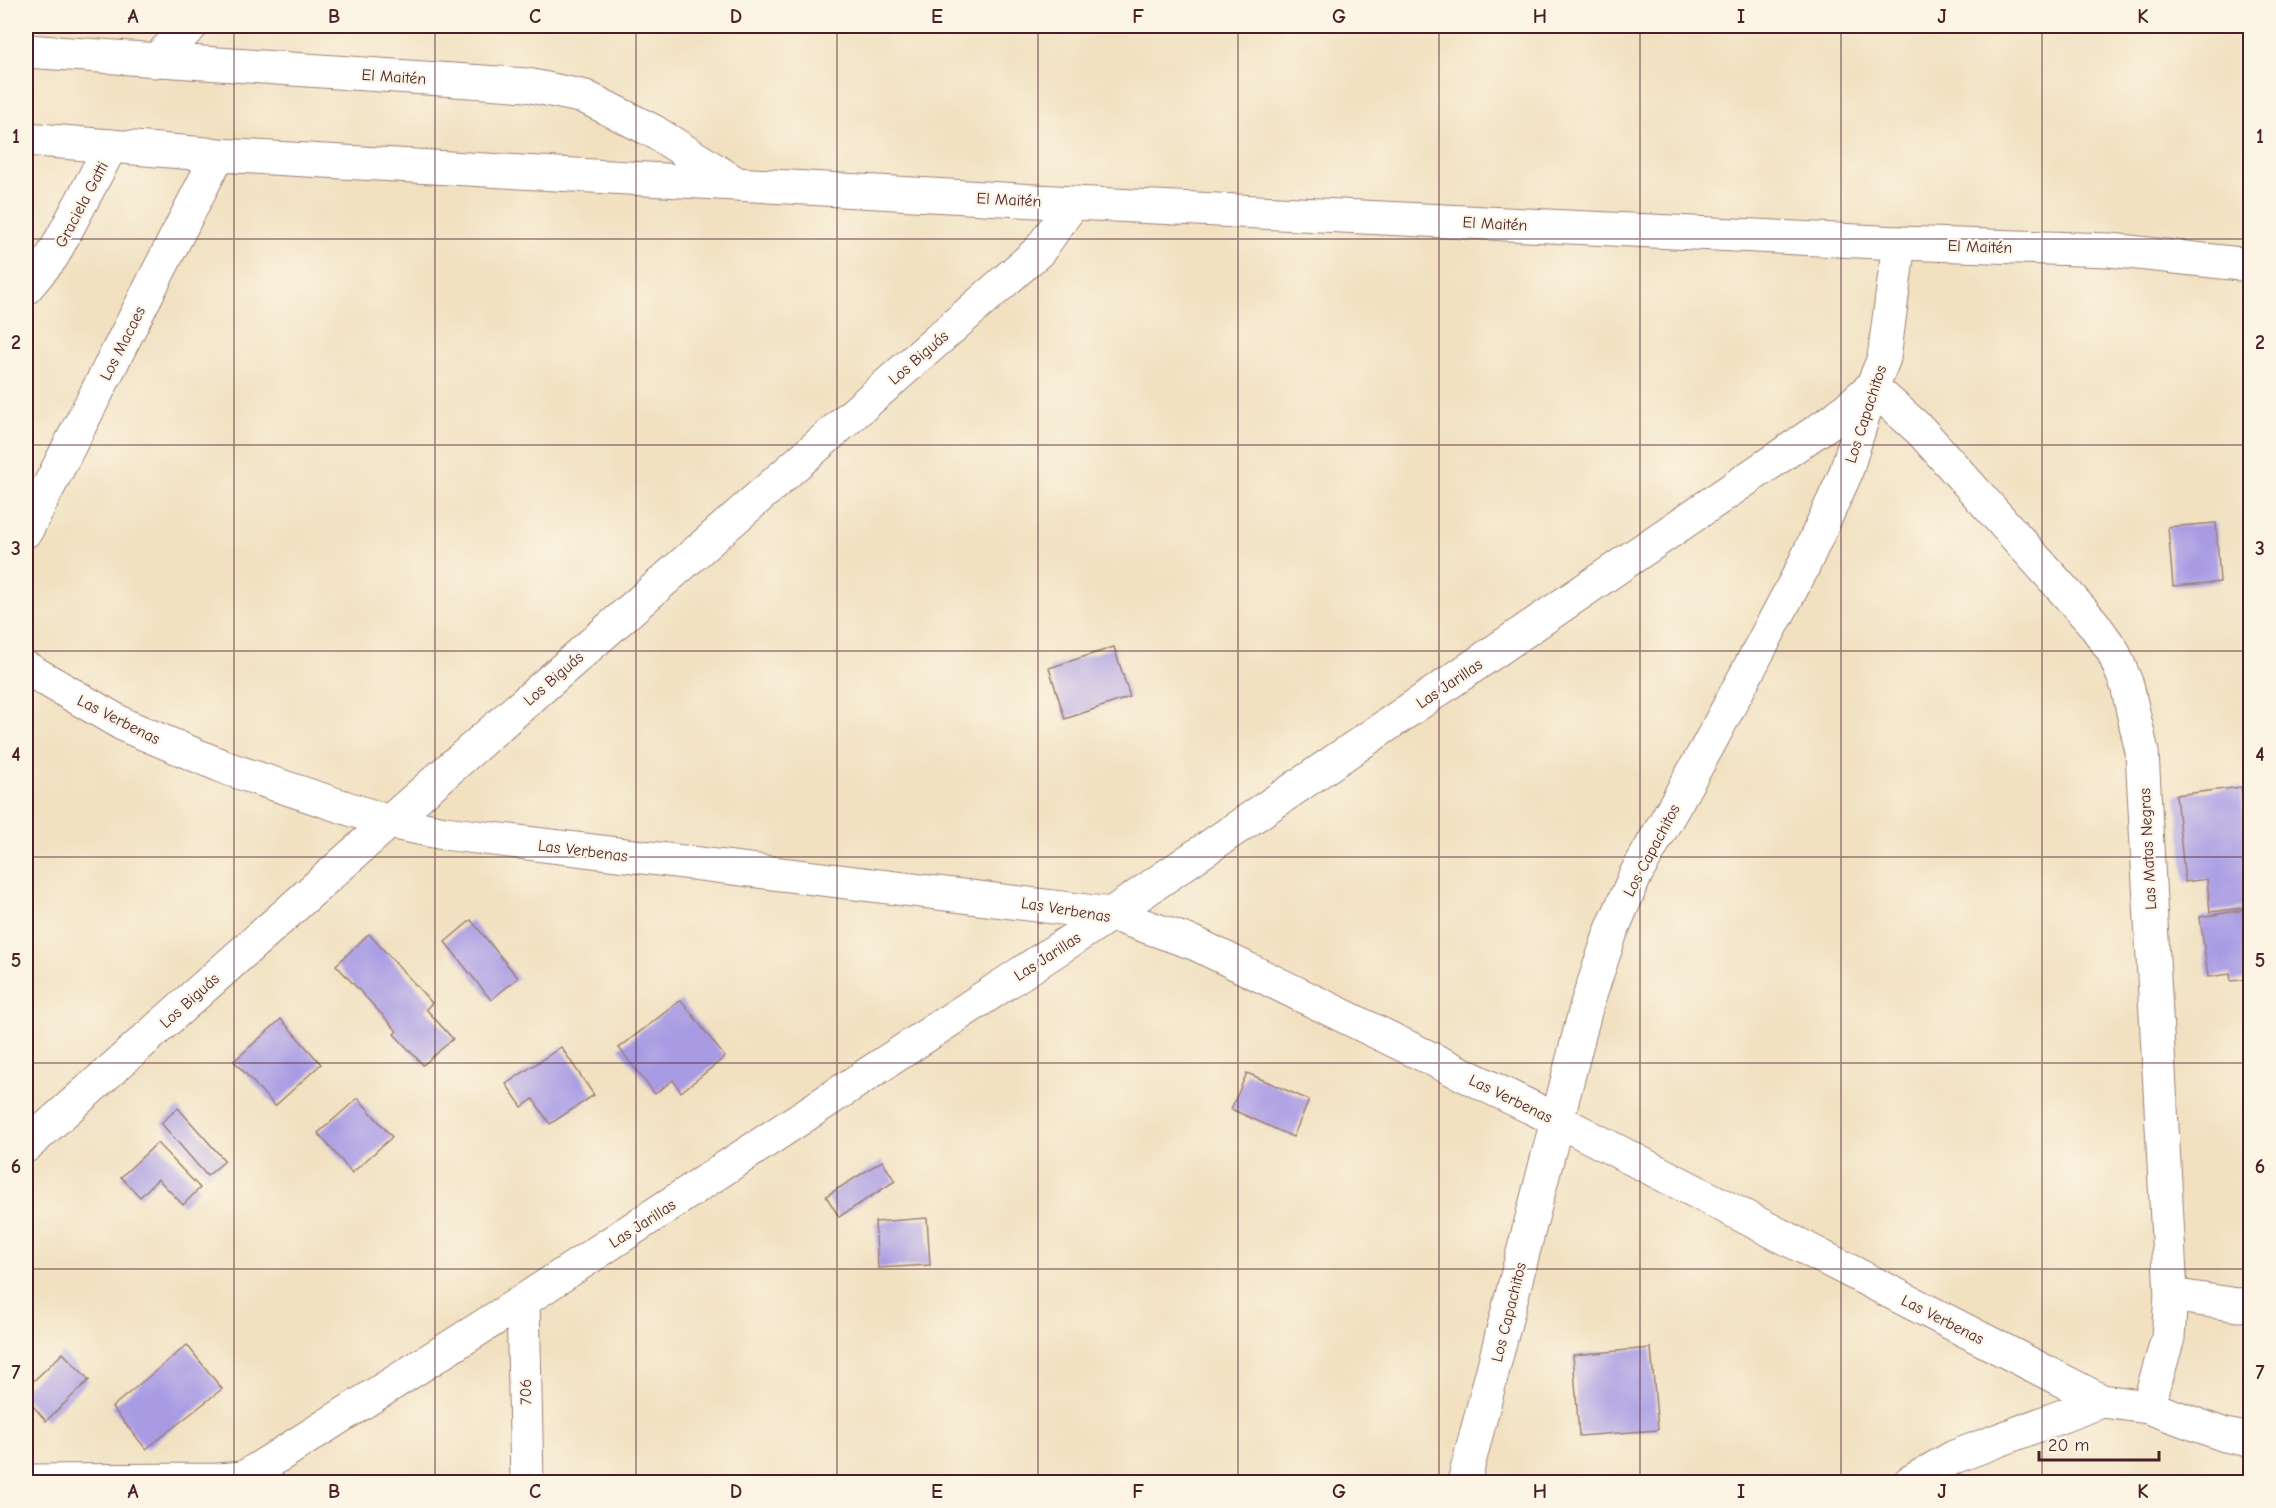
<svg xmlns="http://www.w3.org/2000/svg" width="2276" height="1508" viewBox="0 0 2276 1508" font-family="'Comic Neue',sans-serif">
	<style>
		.building { fill: #a89be4 }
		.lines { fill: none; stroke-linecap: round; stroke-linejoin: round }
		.minor-casing { stroke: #9e8076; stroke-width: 35 }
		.minor { stroke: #fff; stroke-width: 33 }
		.grid { fill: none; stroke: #4a1f2b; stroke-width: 1.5; stroke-opacity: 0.55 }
		.labels { text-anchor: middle; stroke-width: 4.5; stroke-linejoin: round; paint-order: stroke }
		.street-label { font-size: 16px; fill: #4a1f2b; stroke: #fcf5e5 }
		.neatline { fill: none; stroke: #4a1f2b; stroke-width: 2 }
		.grid-label { font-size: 20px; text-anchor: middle; font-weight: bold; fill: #4a1f2b }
	</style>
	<rect width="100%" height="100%" fill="#fcf5e5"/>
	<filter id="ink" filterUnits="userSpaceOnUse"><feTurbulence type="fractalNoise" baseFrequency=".0167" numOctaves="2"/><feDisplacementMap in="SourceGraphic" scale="12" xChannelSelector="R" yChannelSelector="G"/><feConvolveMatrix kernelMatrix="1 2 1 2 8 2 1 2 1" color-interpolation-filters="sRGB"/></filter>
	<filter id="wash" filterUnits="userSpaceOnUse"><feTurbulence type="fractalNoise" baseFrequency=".008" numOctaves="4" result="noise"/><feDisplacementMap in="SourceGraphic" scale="24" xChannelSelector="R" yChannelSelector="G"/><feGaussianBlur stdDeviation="1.35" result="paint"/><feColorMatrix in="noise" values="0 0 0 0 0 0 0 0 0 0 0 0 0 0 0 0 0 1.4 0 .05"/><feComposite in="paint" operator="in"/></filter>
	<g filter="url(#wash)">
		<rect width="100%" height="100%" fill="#f1e1c1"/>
		<g id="blocks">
			<g class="building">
				<path d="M2216 523 2220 582 2173 586 2168 527Z"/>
				<path d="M1114 647 1130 697 1065 719 1049 668Z"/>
				<path d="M2241 787 2250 875V907L2210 912 2207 879 2185 882 2176 795Z"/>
				<path d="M2250 909V979L2231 981 2230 974 2208 977 2200 917Z"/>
				<path d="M471 920 518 978 491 1000 445 942Z"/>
				<path d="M369 934 432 1003 426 1009 453 1039 423 1065 394 1034 397 1031 336 965Z"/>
				<path d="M681 1000 725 1057 681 1092 673 1080 655 1094 619 1048Z"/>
				<path d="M281 1019 321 1064 275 1106 234 1061Z"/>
				<path d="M561 1047 594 1095 550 1124 533 1099 522 1107 506 1084Z"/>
				<path d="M1247 1073 1309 1100 1293 1137 1231 1109Z"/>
				<path d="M358 1098 392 1137 352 1173 318 1133Z"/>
				<path d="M178 1108 225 1161 207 1176 161 1123Z"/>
				<path d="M157 1143 200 1188 183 1205 158 1179 140 1197 121 1177Z"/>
				<path d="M882 1161 895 1181 839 1217 826 1196Z"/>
				<path d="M927 1218 930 1265 878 1268 875 1222Z"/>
				<path d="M187 1345 222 1389 146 1449 112 1407Z"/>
				<path d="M1651 1348 1658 1430 1579 1436 1573 1355Z"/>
				<path d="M63 1353 89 1380 46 1421 26 1398V1388Z"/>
			</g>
		</g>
	</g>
	<g filter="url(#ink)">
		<use href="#blocks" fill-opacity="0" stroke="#9e8076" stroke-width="1.5"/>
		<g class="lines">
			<defs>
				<g id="minor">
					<path d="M26 51 527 85 585 97 653 131 734 182"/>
					<path d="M155 61 191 26"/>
					<path d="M26 139 218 155 1073 203 1899 243 2110 250 2250 265"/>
					<path d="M26 288 52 257 111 146"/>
					<path d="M26 531 218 155"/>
					<path d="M26 668 126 726 229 769 389 822 444 833 1111 914 1196 944 1557 1120 2102 1401"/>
					<path d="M26 1146 389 822 1039 251 1073 203"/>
					<path d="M2171 1295 2238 1305 2250 1304"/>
					<path d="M523 1301 527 1482"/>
					<path d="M26 1481 218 1480 244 1478 256 1482"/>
					<path d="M237 1482 523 1301 1111 914 1836 418 1872 387 1921 431 2093 623 2113 651 2127 685 2142 752 2171 1295 2168 1338 2148 1407"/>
					<path d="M1464 1482 1587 1004 1611 932 1636 874 1709 744 1802 569 1845 475 1872 387 1884 358 1899 243"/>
					<path d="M1910 1482 1954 1457 2102 1401 2148 1407 2225 1435 2250 1440"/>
				</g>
			</defs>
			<use href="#minor" class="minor-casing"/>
			<use href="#minor" class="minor"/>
		</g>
	</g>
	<path class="grid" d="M234 26V1482M435 26V1482M636 26V1482M837 26V1482M1038 26V1482M1238 26V1482M1439 26V1482M1640 26V1482M1841 26V1482M2042 26V1482M26 239H2250M26 445H2250M26 651H2250M26 857H2250M26 1063H2250M26 1269H2250"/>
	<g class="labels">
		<g class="street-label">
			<text transform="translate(394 76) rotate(4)" y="6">El Maitén</text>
			<text transform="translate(1009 199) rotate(3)" y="6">El Maitén</text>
			<text transform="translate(81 204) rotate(-62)" y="6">Graciela Gatti</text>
			<text transform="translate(1495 223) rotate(3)" y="6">El Maitén</text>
			<text transform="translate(1980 246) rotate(2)" y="6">El Maitén</text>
			<text transform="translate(122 343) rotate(-63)" y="6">Los Macaes</text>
			<text transform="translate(918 357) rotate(-41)" y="6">Los Biguás</text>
			<text transform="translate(1865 414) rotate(-72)" y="6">Los Capachitos</text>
			<text transform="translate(553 678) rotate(-41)" y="6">Los Biguás</text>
			<text transform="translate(1449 683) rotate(-34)" y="6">Las Jarillas</text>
			<text transform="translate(119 719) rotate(27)" y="6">Las Verbenas</text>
			<text transform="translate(2147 849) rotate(-93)" y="6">Las Matas Negras</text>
			<text transform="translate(583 850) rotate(7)" y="6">Las Verbenas</text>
			<text transform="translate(1651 850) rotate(-62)" y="6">Los Capachitos</text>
			<text transform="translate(1066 909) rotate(9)" y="6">Las Verbenas</text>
			<text transform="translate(1047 956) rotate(-33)" y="6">Las Jarillas</text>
			<text transform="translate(189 1000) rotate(-42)" y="6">Los Biguás</text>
			<text transform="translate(1511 1098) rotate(26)" y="6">Las Verbenas</text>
			<text transform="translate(642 1223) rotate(-33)" y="6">Las Jarillas</text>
			<text transform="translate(1508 1312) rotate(-76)" y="6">Los Capachitos</text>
			<text transform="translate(1943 1319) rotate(27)" y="6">Las Verbenas</text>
			<text transform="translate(525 1392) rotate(-91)" y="6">706</text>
		</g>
	</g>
	<rect width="2276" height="1508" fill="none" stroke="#fcf5e5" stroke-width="66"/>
	<path d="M2039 1451v9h120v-9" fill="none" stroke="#4a1f2b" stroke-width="3"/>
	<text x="2048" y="1451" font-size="18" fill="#4a1f2b" stroke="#fcf5e5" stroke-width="4.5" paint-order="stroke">20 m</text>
	<rect x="33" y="33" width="2210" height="1442" class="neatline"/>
	<g class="grid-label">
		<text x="133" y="23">A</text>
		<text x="334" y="23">B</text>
		<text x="535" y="23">C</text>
		<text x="736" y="23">D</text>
		<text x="937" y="23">E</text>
		<text x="1138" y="23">F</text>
		<text x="1339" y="23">G</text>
		<text x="1540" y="23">H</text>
		<text x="1741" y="23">I</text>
		<text x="1942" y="23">J</text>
		<text x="2143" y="23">K</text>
		<text x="16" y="143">1</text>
		<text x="2260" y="143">1</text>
		<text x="16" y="349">2</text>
		<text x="2260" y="349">2</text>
		<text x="16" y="555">3</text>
		<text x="2260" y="555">3</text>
		<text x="16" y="761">4</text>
		<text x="2260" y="761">4</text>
		<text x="16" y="967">5</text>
		<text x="2260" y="967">5</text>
		<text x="16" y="1173">6</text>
		<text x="2260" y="1173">6</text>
		<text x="16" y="1379">7</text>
		<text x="2260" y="1379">7</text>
		<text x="133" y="1498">A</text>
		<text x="334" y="1498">B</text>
		<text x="535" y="1498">C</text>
		<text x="736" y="1498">D</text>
		<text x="937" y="1498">E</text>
		<text x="1138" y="1498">F</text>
		<text x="1339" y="1498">G</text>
		<text x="1540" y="1498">H</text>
		<text x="1741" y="1498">I</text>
		<text x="1942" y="1498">J</text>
		<text x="2143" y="1498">K</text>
	</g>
</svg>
